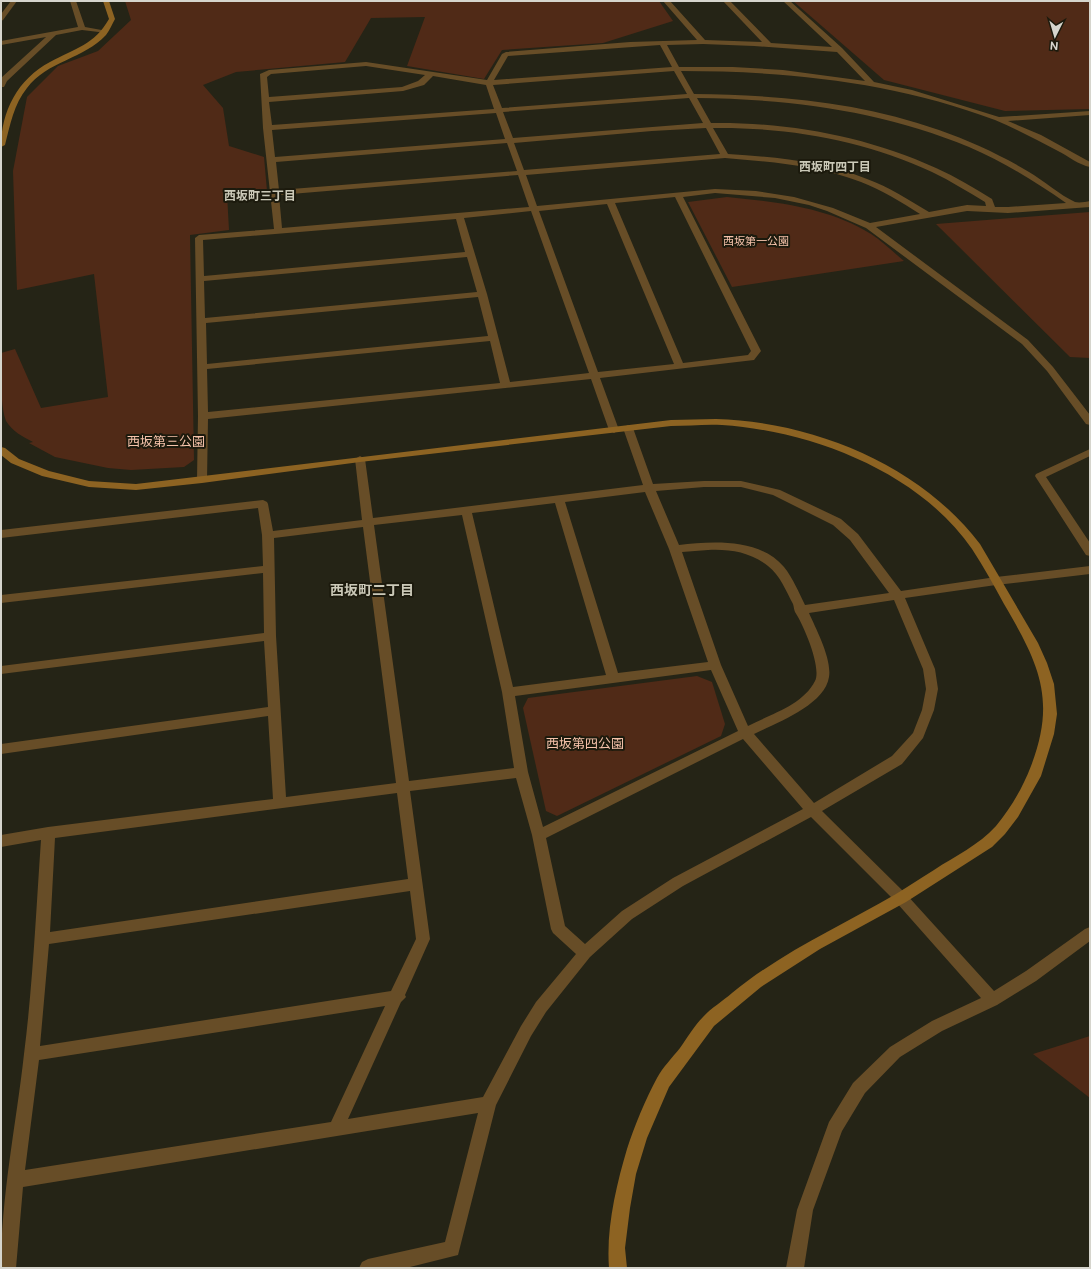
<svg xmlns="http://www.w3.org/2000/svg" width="1091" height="1269" viewBox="0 0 1091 1269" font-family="'Public Sans','Noto Sans JP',sans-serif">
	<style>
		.green { fill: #502a17 }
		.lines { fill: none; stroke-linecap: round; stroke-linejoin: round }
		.street { fill: #674d27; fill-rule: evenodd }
		.secondary { fill: #8d6322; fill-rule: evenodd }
		.labels { text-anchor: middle; stroke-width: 4; stroke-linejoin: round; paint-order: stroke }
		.far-park-label { font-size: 11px; fill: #f5c2aa; stroke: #1c1a0d }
		.far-neighbourhood-label { font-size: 12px; font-weight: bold; fill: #cbc9b8; stroke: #1c1a0d }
		.park-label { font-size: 13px; fill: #f5c2aa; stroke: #1c1a0d }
		.neighbourhood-label { font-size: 14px; font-weight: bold; fill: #cbc9b8; stroke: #1c1a0d }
	</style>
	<rect width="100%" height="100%" fill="#252416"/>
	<g class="green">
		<path d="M125 1H659L673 21 603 43 502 50 484 79 407 66 425 17 371 18 345 62 236 72 203 85 223 108 229 146 264 157 267 191 227 194 229 230 190 235 194 460 184 467 131 470 108 468 55 457 29 443 33 442C23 437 12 431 6 421 0 405 1 372 1 353L15 349 41 408 108 397 94 274 17 290 13 171 27 97 58 66 98 51 131 20Z"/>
		<path d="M793 1H1090V109L1005 111 884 80Z"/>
		<path d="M727 197C777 202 827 207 871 234 882 241 893 252 904 261L732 287 688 202Z"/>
		<path d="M1090 212V358L1070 357 936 224Z"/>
		<path d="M697 676 712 682 725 724 721 736 557 816 546 811 523 708 528 698Z"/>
		<path d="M1090 1036V1098L1033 1054Z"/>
	</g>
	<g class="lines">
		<g class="street">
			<path d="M11 1H17L3 20 1 21V14Z"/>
			<path d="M70 1H76L85 27 107 31V33L82 30 56 35 7 81 4 87H1V78L46 37 1 45V41L78 27Z"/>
			<path d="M663 1H670L705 40 762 42 723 1H730L771 43 832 47 783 1H790L842 48 874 82 912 90 999 117 1090 111V115L1008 121 1041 135 1090 162V167C1079 165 1068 156 1058 151 1037 140 1016 129 995 120 895 82 787 71 681 71L694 94C777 95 860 102 939 130 970 141 1001 155 1029 172 1044 181 1060 195 1075 202 1079 203 1086 202 1090 201V207L1008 213 967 211 876 227 1028 340 1053 367 1090 415V425L1086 424 1047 371 1022 344 866 228 827 211 809 205 775 198 715 193 683 197 761 351 754 360 600 378 619 430 614 433 609 430 591 379 208 419 207 480 206 482H198L197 480 198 416 195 238 199 235 274 229 263 128 260 74 269 70 366 62 487 80 502 54 506 52 630 42 697 40ZM703 44 754 46 837 52 865 81 783 70 733 67H679L667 45ZM660 45 672 67 494 80 508 56ZM366 66 425 75 418 81 402 87 269 97 267 77 271 74ZM674 71 687 94 502 108 493 85ZM433 76 486 85 494 109 272 125 269 102 403 91 424 85ZM689 98 703 123 513 138 503 112ZM697 98C790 99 883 111 969 147 1004 162 1036 182 1066 203L1008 207H995L992 199C974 188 956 177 936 168 865 136 788 122 711 123ZM496 113 505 139 275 157 272 130ZM706 128 720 154 524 170 514 143 652 131ZM713 128C788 127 864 140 932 172 951 181 968 192 985 202L986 206 967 205 929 212C909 200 889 187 867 179 823 161 775 157 728 154ZM507 143 517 171 279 190 276 162ZM725 158C771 162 817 165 861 182 882 190 901 202 920 214L870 223 833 208 794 197 756 191 715 189 537 206 526 175ZM518 175 529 207 282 228 279 195ZM675 197 751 351 748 355 683 363 615 203ZM607 204 674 364 598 372 539 211ZM531 211 589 373 510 382 487 294 464 218ZM456 219 465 252 204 276 203 240ZM467 257 477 292 205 318 204 281ZM478 297 488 336 207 364 206 323ZM490 341 500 383 208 412 207 369Z"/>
			<path d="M628 425 633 428 653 484 704 481H741L780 490 841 519 858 534 901 591 996 577 1090 566V574L996 585 905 598 935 669 938 689 934 710 923 738 902 764 822 811 906 894 994 991 1026 971 1085 929 1090 927V941L1036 981 997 1005 942 1031 900 1057 865 1093 842 1131 813 1210 804 1268H786L797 1210 829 1122 853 1083 890 1047 932 1021 981 998 896 902 811 817 683 886 632 919 590 957 546 1012 531 1036 496 1105 458 1255 406 1268H359L362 1262 368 1259 445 1242 478 1113 23 1187 16 1268H1C1 1196 16 1126 24 1054 33 983 36 911 41 840L1 847V835L48 827 273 799 268 716 1 754V744L268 707 264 641 1 674V666L264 633 263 573 1 603V595L263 566 262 535 258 508 1 538V530L263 500 267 502 268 504 273 531 362 520 355 459 360 456 365 459 373 518 643 485 623 428ZM704 487H741L773 495 833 525 850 540 889 593 805 605C799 593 793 578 784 567 760 538 712 541 679 545L656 491ZM645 492 669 549 708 662 618 673 565 502ZM555 503 606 675 513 687 472 513ZM462 515 502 692 514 768 409 781 374 525ZM363 527 396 783 286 797 276 636 274 538ZM708 550C730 549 750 552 768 566 780 575 786 591 793 604 794 607 794 610 795 612 803 624 822 667 815 681 803 705 771 714 748 726L721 665 682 552ZM894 600 923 669 926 689 922 710 913 733 892 756 814 803 754 734C776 723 825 705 829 677 832 659 816 629 809 613ZM711 670 738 731 543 827 528 772 515 696ZM743 739 803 809 673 878 622 911 585 944 565 926 546 838ZM516 778 532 835 551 929 553 933 576 954 536 1002 521 1026 483 1097 348 1119 401 1002 406 997 405 995 430 939 410 791ZM397 793 408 879 50 932 55 838ZM410 891 416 939 391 991 40 1046 49 944ZM385 1006 331 1122 25 1170 39 1060Z"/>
			<path d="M1090 449V456L1046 477 1090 543V556L1086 555 1035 476 1036 474Z"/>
		</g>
		<g class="secondary">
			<path d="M103 1H109L115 19C112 24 110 30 106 35 84 59 47 61 27 88 14 104 10 125 5 145L1 147C1 111 18 79 50 62 76 48 94 45 109 19Z"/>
			<path d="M716 419C814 422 920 465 980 544L1038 643 1047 663 1054 684 1057 714 1054 734 1041 776 1018 817 1005 834 992 847 906 902 820 949 761 987 714 1026 669 1087 647 1138 636 1174 630 1208 625 1248 627 1268H609C606 1229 616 1186 627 1149 634 1127 646 1098 657 1078 663 1067 672 1058 680 1048 687 1038 694 1026 703 1017 711 1008 723 1001 732 993 782 952 841 926 896 894 909 886 921 878 934 870 955 856 979 845 996 826 1011 808 1023 787 1031 766 1057 699 1038 662 1004 604 994 586 984 567 972 549 919 472 812 431 722 425 705 424 688 426 671 426L360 462 202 483 136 490 89 487 42 476 11 463 1 455V447L5 448 19 459 49 471 89 481 136 484 671 420Z"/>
		</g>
	</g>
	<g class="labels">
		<g class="far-park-label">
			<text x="756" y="245">西坂第一公園</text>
		</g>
		<g class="far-neighbourhood-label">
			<text x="835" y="171">西坂町四丁目</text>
			<text x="260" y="200">西坂町三丁目</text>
		</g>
		<g class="park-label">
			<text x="166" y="446">西坂第三公園</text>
			<text x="585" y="748">西坂第四公園</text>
		</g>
		<g class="neighbourhood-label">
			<text x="372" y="595">西坂町二丁目</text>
		</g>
	</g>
	<rect width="1091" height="1269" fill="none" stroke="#d6d5cd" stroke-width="4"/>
	<g transform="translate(1055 36) rotate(185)" stroke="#1c1a0d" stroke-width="3" paint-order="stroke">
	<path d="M0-3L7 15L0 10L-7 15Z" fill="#d6d5cd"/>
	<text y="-6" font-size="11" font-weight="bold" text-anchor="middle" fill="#d6d5cd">N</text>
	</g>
</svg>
